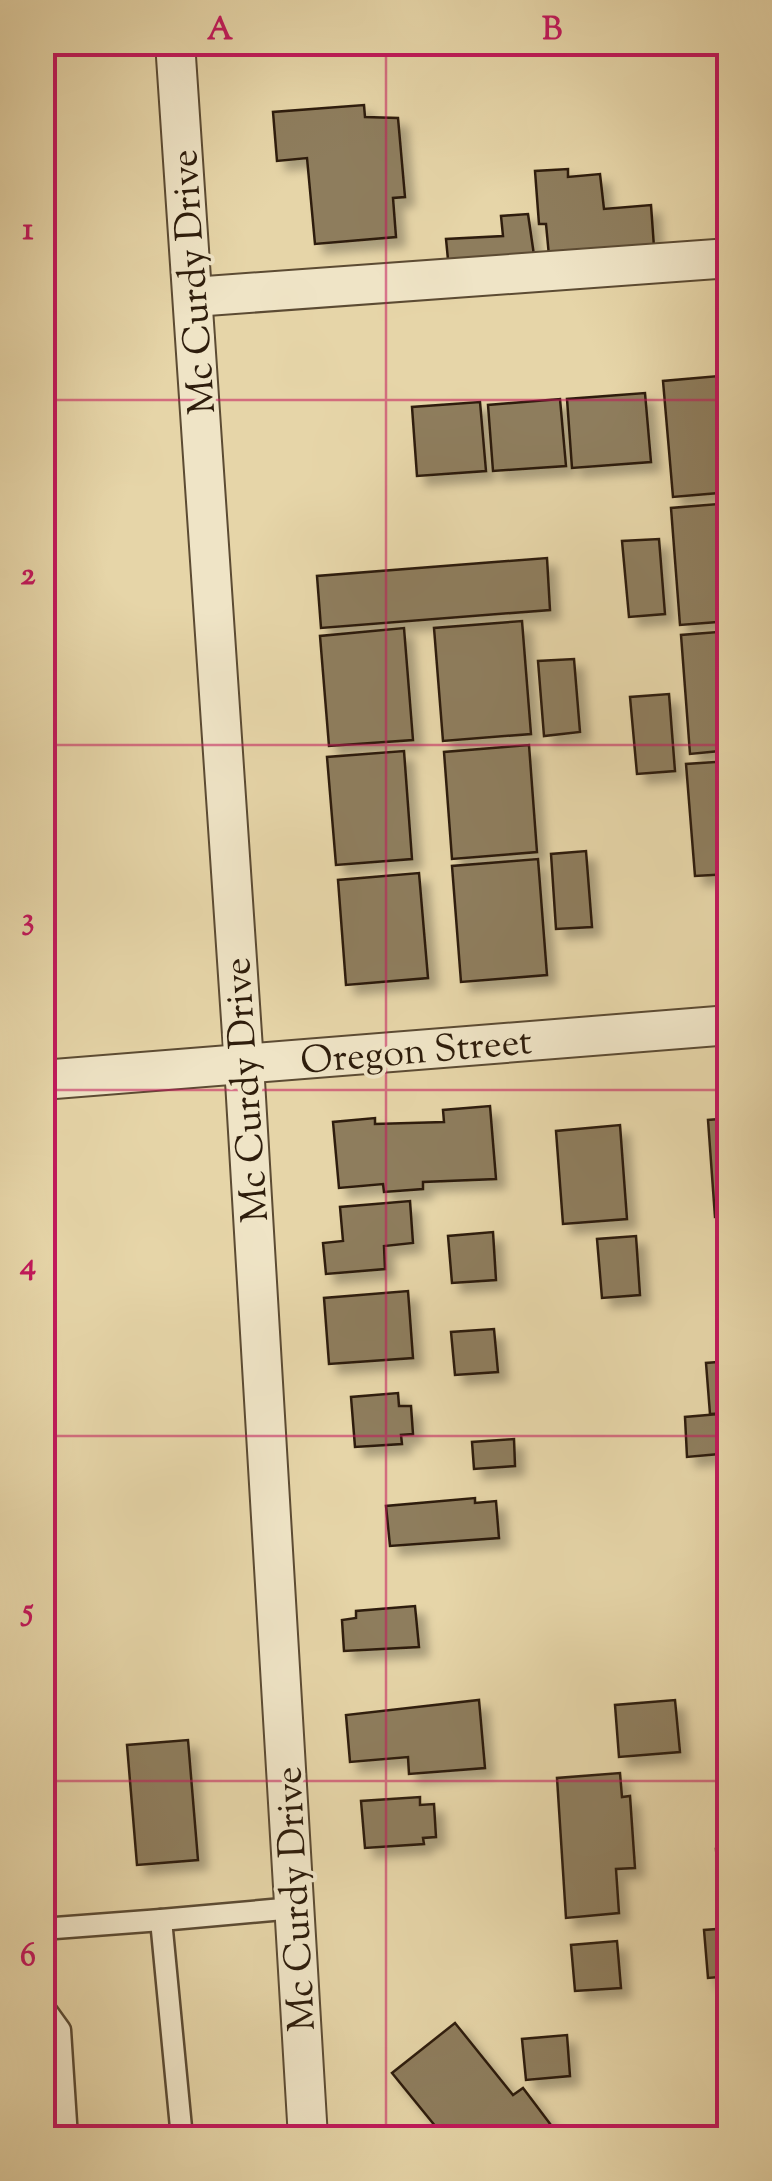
<svg xmlns="http://www.w3.org/2000/svg" width="772" height="2181" viewBox="0 0 772 2181" font-family="'Sorts Mill Goudy',serif">
	<style>
		.building { fill: #8e7d5d; stroke: #2e1d0c; stroke-width: 2.5; filter: url(#shadow) }
		.lines { fill: none; stroke-linecap: round; stroke-linejoin: round }
		.service-casing { stroke: #5c4b33; stroke-width: 25 }
		.minor-casing { stroke: #5c4b33; stroke-width: 42 }
		.service { stroke: #efe4c6; stroke-width: 20 }
		.minor { stroke: #efe4c6; stroke-width: 38 }
		.grid { fill: none; stroke: #c2185b; stroke-width: 2.5; stroke-opacity: 0.55 }
		.labels { text-anchor: middle; stroke-width: 8; stroke-linejoin: round; paint-order: stroke }
		.street-label { font-size: 38px; fill: #2e1d0c; stroke: #efe4c6 }
		.neatline { fill: none; stroke: #c2185b; stroke-width: 4 }
		.grid-label { font-size: 32px; text-anchor: middle; font-weight: bold; fill: #c2185b }
	</style>
	<defs>
		<filter id="shadow"><feDropShadow dx="9" dy="9" stdDeviation="5" flood-color="#0004"/></filter>
	</defs>
	<rect width="100%" height="100%" fill="#e6d5a8"/>
	<filter id="stains"><feTurbulence type="fractalNoise" baseFrequency=".002" numOctaves="4"/><feColorMatrix values="0 0 0 0 .2 0 0 0 0 .09 0 0 0 0 .02 0 0 0 .5 -.17"/></filter>
	<radialGradient id="worn" r=".72"><stop offset=".6" stop-color="#630" stop-opacity="0"/><stop offset="1" stop-color="#630" stop-opacity=".3"/></radialGradient>
	<g class="building">
		<path d="M364 105 365 117 398 118 405 197 393 198 396 237 315 244 307 158 277 161 273 112Z"/>
		<path d="M568 169V177L600 174 604 209 651 205 654 247 549 256 546 224H539L535 171Z"/>
		<path d="M528 214 535 262 449 270 446 239 503 236 501 216Z"/>
		<path d="M730 375V492L673 497 663 381Z"/>
		<path d="M645 393 651 462 572 468 567 399Z"/>
		<path d="M560 399 566 466 493 471 488 405Z"/>
		<path d="M480 402 486 471 417 476 412 407Z"/>
		<path d="M730 503V621L680 625 671 508Z"/>
		<path d="M659 539 665 614 629 617 622 541Z"/>
		<path d="M547 558 550 610 321 628 317 576Z"/>
		<path d="M522 621 531 734 443 741 434 628Z"/>
		<path d="M404 628 413 740 329 746 320 636Z"/>
		<path d="M730 631V750L690 754 681 635Z"/>
		<path d="M574 659 580 732 544 736 538 661Z"/>
		<path d="M669 694 675 771 637 774 630 697Z"/>
		<path d="M529 745 537 852 452 859 444 752Z"/>
		<path d="M404 751 412 859 336 865 327 757Z"/>
		<path d="M730 761V874L695 876 686 764Z"/>
		<path d="M586 851 592 927 556 929 551 854Z"/>
		<path d="M538 859 547 975 461 982 452 866Z"/>
		<path d="M419 873 428 978 346 985 338 880Z"/>
		<path d="M490 1106 496 1179 423 1182V1189L384 1192 383 1184 339 1188 333 1122 375 1118V1124L444 1122 443 1110Z"/>
		<path d="M730 1118V1216L715 1217 708 1120Z"/>
		<path d="M620 1125 627 1219 563 1224 556 1131Z"/>
		<path d="M410 1201 413 1243 384 1246 385 1269 326 1274 323 1243 343 1241 340 1207Z"/>
		<path d="M493 1232 496 1280 452 1283 448 1236Z"/>
		<path d="M636 1236 640 1295 602 1298 597 1239Z"/>
		<path d="M408 1291 413 1358 329 1364 324 1298Z"/>
		<path d="M494 1329 498 1372 455 1375 451 1332Z"/>
		<path d="M730 1361V1413L710 1414 706 1363Z"/>
		<path d="M398 1393 399 1406H411L413 1434 401 1435 402 1444 355 1447 351 1397Z"/>
		<path d="M730 1413V1453L687 1457 685 1417Z"/>
		<path d="M514 1439 515 1466 474 1469 472 1442Z"/>
		<path d="M475 1498V1503L496 1501 499 1538 390 1546 386 1506Z"/>
		<path d="M415 1606 419 1647 344 1651 342 1620 356 1618V1611Z"/>
		<path d="M479 1700 485 1768 409 1774 408 1757 350 1762 346 1715Z"/>
		<path d="M675 1700 680 1752 619 1757 615 1705Z"/>
		<path d="M188 1740 198 1860 137 1865 127 1745Z"/>
		<path d="M730 1754V1818H725L720 1755Z"/>
		<path d="M620 1773 622 1797 630 1796 635 1868 616 1869 619 1913 566 1918 557 1778Z"/>
		<path d="M420 1797V1805L434 1804 436 1837 423 1838 424 1844 365 1848 361 1801Z"/>
		<path d="M730 1848V1927L722 1928 716 1849Z"/>
		<path d="M730 1928V1976L708 1978 704 1930Z"/>
		<path d="M617 1941 621 1988 575 1991 571 1945Z"/>
		<path d="M455 2023 513 2095 523 2088 560 2137 445 2138 392 2073Z"/>
		<path d="M567 2035 570 2076 526 2080 522 2039Z"/>
	</g>
	<g class="lines">
		<defs>
			<g id="service">
				<path d="M161 1920 294 1908"/>
				<path d="M42 1929 161 1920 182 2138"/>
				<path d="M42 2005 60 2030 67 2138"/>
			</g>
			<g id="minor">
				<path d="M175 42 244 1064 308 2138"/>
				<path d="M193 297 730 258"/>
				<path d="M42 1080 730 1025"/>
			</g>
		</defs>
		<use href="#service" class="service-casing"/>
		<use href="#minor" class="minor-casing"/>
		<use href="#service" class="service"/>
		<use href="#minor" class="minor"/>
	</g>
	<path class="grid" d="M386 42V2138M42 400H730M42 745H730M42 1090H730M42 1436H730M42 1781H730"/>
	<g class="labels">
		<g class="street-label">
			<text transform="translate(192 282) rotate(-94)" y="13">Mc Curdy Drive</text>
			<text transform="translate(416 1050) rotate(-5)" y="13">Oregon Street</text>
			<text transform="translate(245 1090) rotate(-94)" y="13">Mc Curdy Drive</text>
			<text transform="translate(294 1899) rotate(-93)" y="13">Mc Curdy Drive</text>
		</g>
	</g>
	<rect width="772" height="2181" fill="none" stroke="#e6d5a8" stroke-width="110"/>
	<rect x="55" y="55" width="662" height="2071" class="neatline"/>
	<g class="grid-label">
		<text x="220" y="39">A</text>
		<text x="552" y="39">B</text>
		<text x="28" y="239">1</text>
		<text x="28" y="584">2</text>
		<text x="28" y="929">3</text>
		<text x="28" y="1274">4</text>
		<text x="28" y="1620">5</text>
		<text x="28" y="1965">6</text>
	</g>
	<rect width="100%" height="100%" filter="url(#stains)"/>
	<rect width="100%" height="100%" fill="url(#worn)"/>
</svg>
